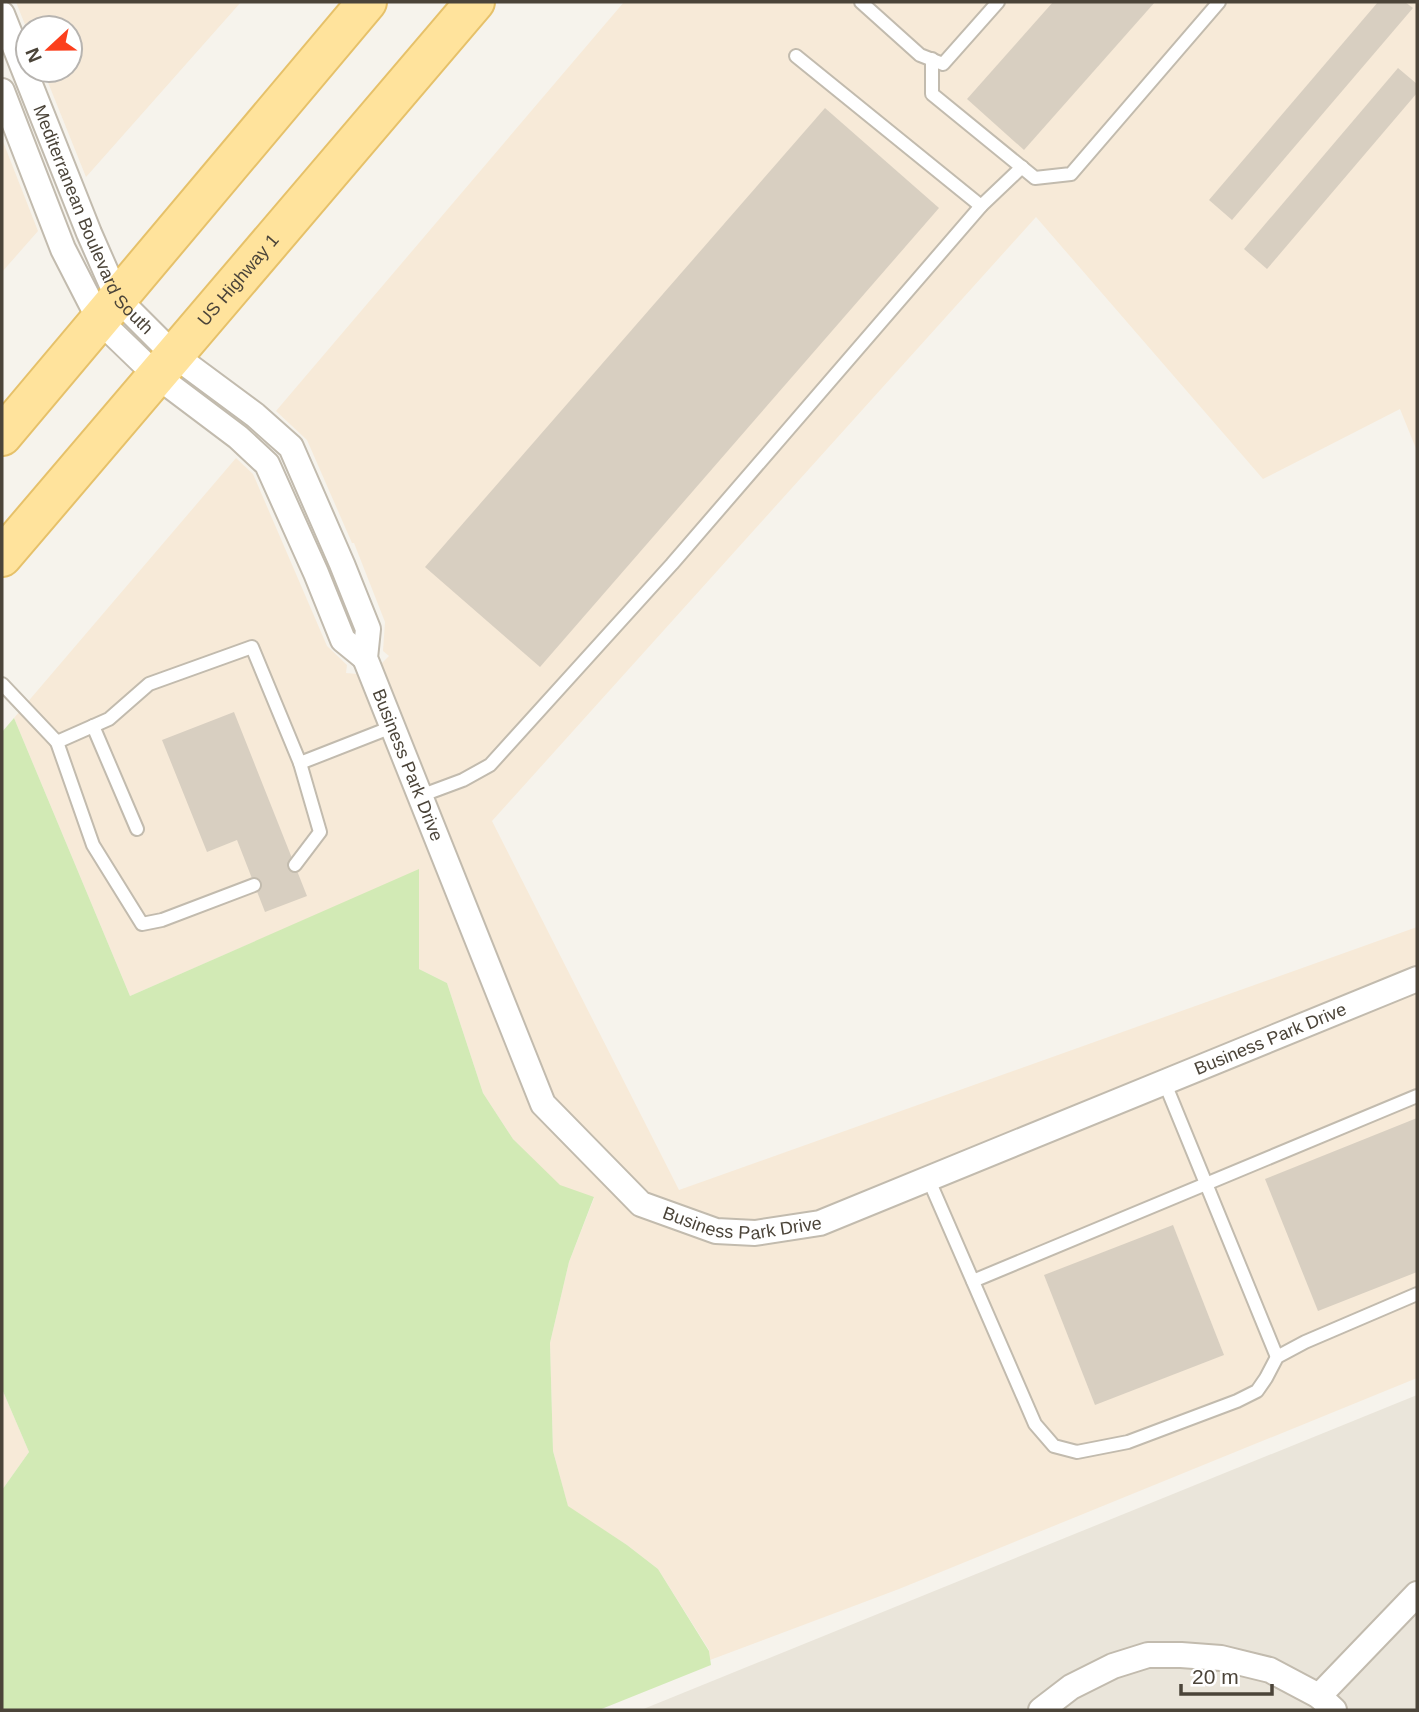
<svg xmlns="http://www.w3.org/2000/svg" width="1419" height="1712" viewBox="0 0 1419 1712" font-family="Helvetica,sans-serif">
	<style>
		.residential { fill: #eae5da }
		.commercial { fill: #f7ead8 }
		.green { fill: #d2eab5 }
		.building { fill: #d8cfc1 }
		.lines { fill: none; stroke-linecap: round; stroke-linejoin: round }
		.service-casing { stroke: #c2bbae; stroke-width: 16 }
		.minor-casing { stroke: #c2bbae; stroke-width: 28 }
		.primary-casing { stroke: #e6c16a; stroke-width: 42 }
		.service { stroke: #fff; stroke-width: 12 }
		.minor { stroke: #fff; stroke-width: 24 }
		.primary { stroke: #ffe39c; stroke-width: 38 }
		.labels { text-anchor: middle; stroke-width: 7; stroke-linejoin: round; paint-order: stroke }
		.street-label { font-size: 18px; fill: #4b4439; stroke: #fff }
	</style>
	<rect width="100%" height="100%" fill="#f6f3ec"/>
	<path class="residential" d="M1417 1395V1710H641Z"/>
	<g class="commercial">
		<path d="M16 2H241L86 177 43 70H70V28H28V32Z"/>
		<path d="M624 2H1417V451L1400 409 1263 479 1036 217 492 821 679 1190 1417 927V1378L899 1589 710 1660 709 1650 658 1569 627 1545 568 1507 553 1451 550 1343 569 1262 594 1198 560 1186 513 1139 483 1093 447 983 419 969V870L130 996 14 718 236 458 253 474 327 646 347 665 346 673 357 674 365 680 380 674 381 664 389 656 383 651 385 622 354 543H352L307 440 276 411Z"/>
		<path d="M2 139 38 231 2 272Z"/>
		<path d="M2 1389 29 1452 2 1490Z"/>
	</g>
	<path class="green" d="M14 718 130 996 419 869V969L447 983 483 1093 513 1139 560 1185 594 1197 569 1262 550 1343 553 1451 568 1506 627 1545 658 1569 709 1651 711 1665 599 1710H2V1490L29 1452 2 1389V732Z"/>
	<g class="building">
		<path d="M1053 2H1155L1024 150 967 99Z"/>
		<path d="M1378 2H1405L1413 8 1232 220 1209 200Z"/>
		<path d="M1398 68 1417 84V93L1267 269 1244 249Z"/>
		<path d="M825 108 939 208 540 667 425 567Z"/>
		<path d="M234 712 307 896 265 912 237 840 207 852 162 740Z"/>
		<path d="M1417 1118V1272L1318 1311 1265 1179Z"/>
		<path d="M1173 1225 1224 1355 1095 1405 1044 1275Z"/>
	</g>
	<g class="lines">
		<defs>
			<g id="service">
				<path d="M861 2 920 55 943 64 998 2"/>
				<path d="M796 56 981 206"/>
				<path d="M932 59V94L1035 178 1071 174 1219 2"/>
				<path d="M2 684 57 742 109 719 149 684 252 647 300 763 392 727"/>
				<path d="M93 726 137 829"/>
				<path d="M57 742 93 845 142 924 162 920 254 885"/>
				<path d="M420 796 463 780 490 765 672 564 981 206 1022 167"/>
				<path d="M295 865 320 832 300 763"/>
				<path d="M1164 1081 1277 1357"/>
				<path d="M928 1178 1035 1424 1054 1446 1077 1452 1128 1442 1237 1401 1257 1391 1266 1378 1277 1357 1305 1342 1417 1294"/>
				<path d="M973 1281 1417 1096"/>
			</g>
			<g id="minor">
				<path id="s1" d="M2 14 89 233 118 299 174 355 255 415 291 447 342 564 368 629 365 658 543 1104 641 1204 716 1231 755 1233 820 1223 1417 979"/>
				<path d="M2 91 63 249 100 321 157 376 238 437 267 464 316 573 343 640 365 658"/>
				<path d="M1319 1696 1417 1594"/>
				<path d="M1041 1710 1071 1687 1113 1666 1148 1655H1181L1221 1658 1270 1670 1319 1696 1334 1710"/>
			</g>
			<g id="primary">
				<path d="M2 436 367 2"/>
				<path id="s2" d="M2 557 475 2"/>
			</g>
		</defs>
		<use href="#service" class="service-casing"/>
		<use href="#minor" class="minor-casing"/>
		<use href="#primary" class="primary-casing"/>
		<use href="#service" class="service"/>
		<use href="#minor" class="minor"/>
		<use href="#primary" class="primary"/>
	</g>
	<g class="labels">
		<g class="street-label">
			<text dy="6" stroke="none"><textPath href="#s1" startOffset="226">Mediterranean Boulevard South</textPath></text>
			<text dy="6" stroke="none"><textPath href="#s2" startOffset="364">US Highway 1</textPath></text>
			<text dy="6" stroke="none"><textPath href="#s1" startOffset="878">Business Park Drive</textPath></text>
			<text dy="6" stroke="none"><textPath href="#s1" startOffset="2054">Business Park Drive</textPath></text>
			<text dy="6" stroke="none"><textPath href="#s1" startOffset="1488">Business Park Drive</textPath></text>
		</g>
	</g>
	<rect width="1419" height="1712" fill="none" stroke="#4b4439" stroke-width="7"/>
	<g transform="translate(49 49) rotate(248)"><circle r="33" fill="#ffffff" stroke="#b7b4b0" stroke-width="2"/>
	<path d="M0-5L12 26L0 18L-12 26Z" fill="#fc3f1d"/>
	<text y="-10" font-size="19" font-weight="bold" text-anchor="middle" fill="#4b4439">N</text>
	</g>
	<path d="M1181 1684v10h91v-10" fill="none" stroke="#4b4439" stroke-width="3.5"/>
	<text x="1192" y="1684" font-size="21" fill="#4b4439" stroke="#ffffff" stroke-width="5" paint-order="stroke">20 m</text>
</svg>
